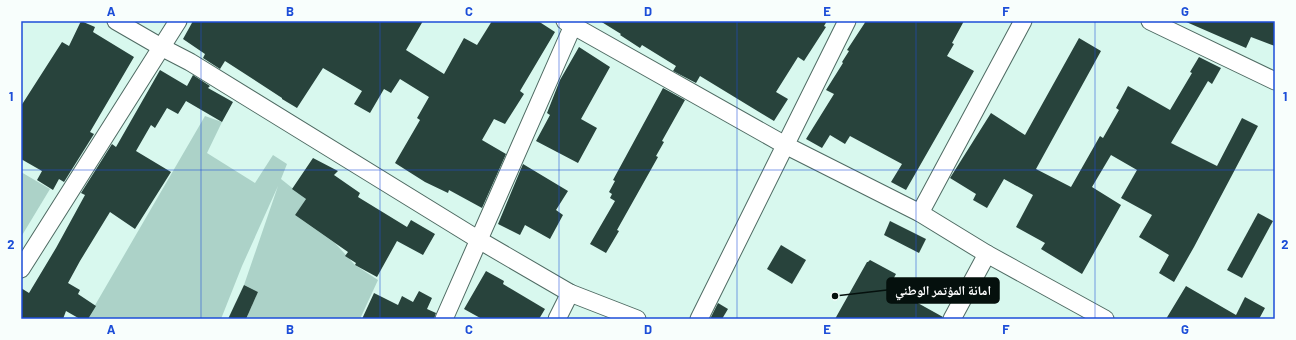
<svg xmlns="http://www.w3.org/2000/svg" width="1296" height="340" viewBox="0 0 1296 340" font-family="Barlow,'Noto Naskh Arabic',sans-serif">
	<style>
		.green { fill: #acd2c8 }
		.building { fill: #28433c }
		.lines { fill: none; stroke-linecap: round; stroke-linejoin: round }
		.minor-casing { stroke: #4f6b63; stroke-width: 19 }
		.minor { stroke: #fff; stroke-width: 17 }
		.grid { fill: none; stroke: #1d4ed8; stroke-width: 1; stroke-opacity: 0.55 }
		.leader { fill: none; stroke: #05100d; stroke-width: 1.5 }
		.callout-dot { fill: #05100d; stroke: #f8fefc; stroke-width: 1.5 }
		.callout { fill: #05100d; stroke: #05100d; stroke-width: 1.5 }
		.callout-label { font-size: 13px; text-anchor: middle; font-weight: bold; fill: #fff }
		.neatline { fill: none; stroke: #1d4ed8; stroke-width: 1.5 }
		.grid-label { font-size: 13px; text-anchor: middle; font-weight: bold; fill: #1d4ed8 }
	</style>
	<rect width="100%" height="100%" fill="#d8f8ee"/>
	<g class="green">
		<path d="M205 116 222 122 207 153 255 183 273 155 287 164 281 179 306 199 295 215 335 243 355 265 378 280 360 319H246L258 292 244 285 278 186 242 266 221 319H87Z"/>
		<path d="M21 172 50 189 21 237Z"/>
	</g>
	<g class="building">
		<path d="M81 21 95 27 93 32 134 57 90 132 94 134 64 182 59 179 53 190 37 180 42 171 21 159V106L62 42 69 46Z"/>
		<path d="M193 21H423L406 50 444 74 464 38 477 45 492 21H538L555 32 520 91 524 94 505 124 494 119 482 140 506 154 482 208 449 190 448 193 425 182 395 163 420 120 417 118 429 97 400 79 391 93 384 89 370 113 354 104 362 91 323 68 297 108 282 99V98L225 61 220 69 203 58 205 54 183 39Z"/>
		<path d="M600 21H827L824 26 826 27 804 61 798 57 776 92 788 99 774 121 700 76 696 83 673 71 676 66 642 45 640 48 620 35 621 34Z"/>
		<path d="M866 21H964L952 43 954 44 947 56 974 71 906 190 891 182 902 164 850 136 845 144 830 135 822 148 806 139 834 94 826 90 843 63 842 62 849 51 847 50Z"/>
		<path d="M1184 21H1275V46L1251 37 1246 48Z"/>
		<path d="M1079 38 1101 51 1036 169 1071 187 1100 136 1103 138 1119 110 1116 108 1128 86 1170 110 1192 73 1190 72 1199 57 1221 68 1212 84 1208 81 1171 143 1217 166 1242 118 1258 126 1194 247 1174 282 1159 273 1169 255 1139 237 1152 215 1121 198 1137 170 1111 155 1092 187 1121 205 1082 274 1041 249 1045 243 1016 227 1033 195 1004 179 987 208 973 200 976 194 950 178 991 113 1025 135Z"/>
		<path d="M579 47 610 67 581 119 597 128 578 163 536 141 550 115 547 113 560 80Z"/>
		<path d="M160 70 187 86 193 75 210 86 208 88 233 102 222 122 186 101 178 114 167 108 155 128 151 125 136 151 171 172 135 229 110 212 80 261 68 283 80 290 78 294 96 306 88 319H80L66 311 63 319H21V288L29 293 56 248 85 195 81 193 112 144 116 147Z"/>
		<path d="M663 88 685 100 662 141 664 142 656 156 658 157 617 230 619 231 606 253 590 244 615 201 610 198 612 194 609 192 615 181 613 180Z"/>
		<path d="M313 158 338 171 334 175 360 193 358 197 407 227 411 220 435 234 423 255 397 241 377 277 355 265 356 263 345 256 348 252 295 215 306 199 292 189Z"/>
		<path d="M523 164 568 191 556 210 563 215 550 239 525 225 520 235 498 224Z"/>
		<path d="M1258 213 1273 221 1242 278 1227 270Z"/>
		<path d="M890 221 926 239 919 253 884 235Z"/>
		<path d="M781 245 806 260 792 284 767 269Z"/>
		<path d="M870 260 896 274 889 287 943 317 942 319H835L867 262H868Z"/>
		<path d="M486 271 504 281 503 284 545 309 539 319H482L464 309Z"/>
		<path d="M244 285 258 292 246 319H228Z"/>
		<path d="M1186 286 1236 315 1245 297 1265 308 1259 319H1166Z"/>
		<path d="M419 291 432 298 427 309 436 313 434 319H362L374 293 398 305 402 296 413 302Z"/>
		<path d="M718 303 728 309 722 319H710Z"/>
	</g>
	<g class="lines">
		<defs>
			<g id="minor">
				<path d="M116 21 161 47 190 62 479 240 570 293 637 319"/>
				<path d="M565 21 785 145 920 213 987 254 1105 319"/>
				<path d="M1150 21 1275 81"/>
				<path d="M920 213 1023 21"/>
				<path d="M21 269 178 21"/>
				<path d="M444 319 575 21"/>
				<path d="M557 319 570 293"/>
				<path d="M699 319 847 21"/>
				<path d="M952 319 987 254"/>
			</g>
		</defs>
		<use href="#minor" class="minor-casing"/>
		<use href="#minor" class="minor"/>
	</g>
	<path class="grid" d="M201 21V319M380 21V319M559 21V319M737 21V319M916 21V319M1095 21V319M21 170H1275"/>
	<path class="leader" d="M835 296L887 290"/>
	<circle class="callout-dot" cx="835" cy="296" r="4"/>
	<rect class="callout" x="887" y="278" width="112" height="25" rx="4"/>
	<g class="callout-label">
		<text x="943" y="295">امانة المؤتمر الوطني</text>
	</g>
	<rect width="1296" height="340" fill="none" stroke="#f8fefc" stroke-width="44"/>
	<rect x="22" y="22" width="1252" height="296" class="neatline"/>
	<g class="grid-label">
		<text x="111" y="16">A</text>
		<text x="290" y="16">B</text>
		<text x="469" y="16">C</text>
		<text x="648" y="16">D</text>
		<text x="827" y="16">E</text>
		<text x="1006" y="16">F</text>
		<text x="1185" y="16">G</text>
		<text x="11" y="101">1</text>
		<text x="1285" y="101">1</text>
		<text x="11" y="249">2</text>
		<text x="1285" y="249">2</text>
		<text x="111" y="334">A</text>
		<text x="290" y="334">B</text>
		<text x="469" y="334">C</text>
		<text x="648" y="334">D</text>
		<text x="827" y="334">E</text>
		<text x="1006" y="334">F</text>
		<text x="1185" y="334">G</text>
	</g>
</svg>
